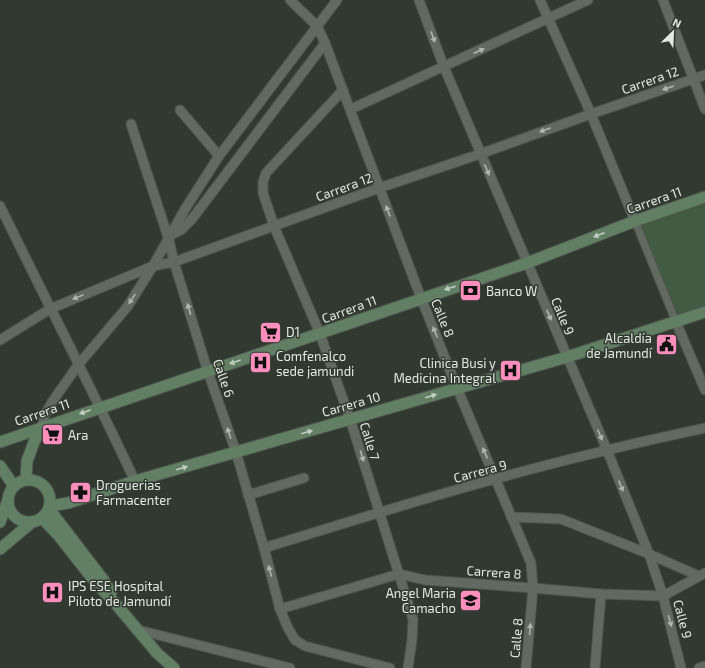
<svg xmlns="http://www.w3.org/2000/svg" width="705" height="668" viewBox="0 0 705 668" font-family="'Exo 2',sans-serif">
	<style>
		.green { fill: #415c42 }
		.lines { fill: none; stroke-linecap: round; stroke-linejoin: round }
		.pedestrian-casing { stroke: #4e544e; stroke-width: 9 }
		.minor-casing { stroke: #4e544e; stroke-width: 11 }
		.secondary-casing { stroke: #4e544e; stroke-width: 13 }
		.pedestrian { stroke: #616961; stroke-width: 7 }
		.minor { stroke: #616961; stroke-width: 9 }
		.secondary { stroke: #617f63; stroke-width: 11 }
		.oneway { fill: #afb5af }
		.oneway2 { fill: #c2cec3 }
		.labels { text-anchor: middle; stroke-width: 3; stroke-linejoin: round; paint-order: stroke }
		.street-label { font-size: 13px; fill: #e3e8e3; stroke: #313931 }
		.poi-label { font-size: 13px; fill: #e3e8e3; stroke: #313931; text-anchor: start }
	</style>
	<rect width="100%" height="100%" fill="#313931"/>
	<path class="green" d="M705 197V312L676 322 635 221Z"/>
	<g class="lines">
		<defs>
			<path id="pedestrian" d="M635 221 676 322"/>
			<g id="minor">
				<path d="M290 0 317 26 325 43 421 298 457 388 531 563 533 588 526 668"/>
				<path d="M419 0 444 67 607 450 649 554 663 596 681 668"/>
				<path d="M540 0 591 114 635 221"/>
				<path d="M663 0 705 109"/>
				<path d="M343 90 266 173 263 182V193L274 226 320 334 350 419 413 619 412 640 408 668"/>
				<path d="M351 109 588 0"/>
				<path d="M180 110 219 156"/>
				<path d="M131 124 169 240 174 262 208 372 236 452 264 548 280 609 288 628 295 640 305 646 390 668"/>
				<path d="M0 206C45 298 92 389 135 481"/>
				<path d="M171 235 181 230 192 219 325 43"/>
				<path d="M676 322 705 390"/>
				<path d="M0 340 50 309 153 266 174 262 379 188 480 154 591 114 705 75"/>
				<path d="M42 427 45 415 52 402 78 365 128 306 153 266 185 209 219 156 337 0"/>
				<path d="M248 495 304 478"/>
				<path d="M511 517 561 519 649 554 699 576"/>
				<path d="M264 548C377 513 492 477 608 450 640 442 673 435 705 428"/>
				<path d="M280 609 399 574 425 580 533 588 601 594 663 596 705 573"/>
				<path d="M138 630 290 668"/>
				<path d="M595 668 601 594"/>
				<path d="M699 668 705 666"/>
			</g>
			<g id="secondary">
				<path d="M0 442 527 263 635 221 705 197"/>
				<path d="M0 466 14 486"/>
				<circle cx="29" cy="501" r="21"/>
				<path d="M26 480 27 461 34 442 42 427"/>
				<path d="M50 506 68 503 135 481 567 357 705 312"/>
				<path d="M49 509 105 582 111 593"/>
				<path d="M42 518 59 536 96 583 115 603 157 653 174 668"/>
				<path d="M0 522 8 500"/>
				<path d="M0 549 32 522"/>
			</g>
		</defs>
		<use href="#pedestrian" class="pedestrian-casing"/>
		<use href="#minor" class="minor-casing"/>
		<use href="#secondary" class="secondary-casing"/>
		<use href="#pedestrian" class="pedestrian"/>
		<use href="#minor" class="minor"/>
		<use href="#secondary" class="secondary"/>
	</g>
	<defs><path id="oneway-solid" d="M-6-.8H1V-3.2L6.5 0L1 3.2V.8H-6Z"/></defs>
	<g class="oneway">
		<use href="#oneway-solid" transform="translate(433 37) rotate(70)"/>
		<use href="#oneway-solid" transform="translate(479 51) rotate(-25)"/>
		<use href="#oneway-solid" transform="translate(668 88) rotate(161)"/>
		<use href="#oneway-solid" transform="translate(545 130) rotate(160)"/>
		<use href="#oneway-solid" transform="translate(487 170) rotate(66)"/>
		<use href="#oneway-solid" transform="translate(388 211) rotate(-111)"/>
		<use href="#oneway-solid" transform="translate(78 297) rotate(158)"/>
		<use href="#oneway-solid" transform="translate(132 299) rotate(123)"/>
		<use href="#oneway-solid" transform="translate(189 309) rotate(-107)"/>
		<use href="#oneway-solid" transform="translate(549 315) rotate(67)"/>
		<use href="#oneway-solid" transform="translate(435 332) rotate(-112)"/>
		<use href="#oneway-solid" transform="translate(229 433) rotate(-109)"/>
		<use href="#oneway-solid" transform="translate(600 435) rotate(67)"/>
		<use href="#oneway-solid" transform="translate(485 453) rotate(-113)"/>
		<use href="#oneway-solid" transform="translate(362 456) rotate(73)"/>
		<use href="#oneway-solid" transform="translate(621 486) rotate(68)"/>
		<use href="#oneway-solid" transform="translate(270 571) rotate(-105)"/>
		<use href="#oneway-solid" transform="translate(670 621) rotate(75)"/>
		<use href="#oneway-solid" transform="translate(530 629) rotate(-85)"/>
	</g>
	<g class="oneway2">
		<use href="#oneway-solid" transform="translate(599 235) rotate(159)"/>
		<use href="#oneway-solid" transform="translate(450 288) rotate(162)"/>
		<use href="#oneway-solid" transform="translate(235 362) rotate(161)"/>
		<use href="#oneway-solid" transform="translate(431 396) rotate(-16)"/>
		<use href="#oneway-solid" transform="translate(85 412) rotate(161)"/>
		<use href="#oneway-solid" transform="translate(307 432) rotate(-16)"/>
		<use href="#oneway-solid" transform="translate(182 468) rotate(-16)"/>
	</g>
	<defs>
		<symbol id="bank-square" viewBox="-11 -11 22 22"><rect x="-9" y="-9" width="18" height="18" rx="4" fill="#fe8ebb" stroke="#313931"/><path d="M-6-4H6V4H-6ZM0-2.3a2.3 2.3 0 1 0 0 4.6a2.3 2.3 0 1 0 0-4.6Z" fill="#111"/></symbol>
		<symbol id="supermarket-square" viewBox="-11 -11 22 22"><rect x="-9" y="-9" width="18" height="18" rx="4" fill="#fe8ebb" stroke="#313931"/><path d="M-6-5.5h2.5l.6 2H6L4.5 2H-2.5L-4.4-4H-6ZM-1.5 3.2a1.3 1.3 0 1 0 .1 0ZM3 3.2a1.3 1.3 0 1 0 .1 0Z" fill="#111"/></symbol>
		<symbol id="civic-square" viewBox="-11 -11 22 22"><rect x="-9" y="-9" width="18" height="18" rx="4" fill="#fe8ebb" stroke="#313931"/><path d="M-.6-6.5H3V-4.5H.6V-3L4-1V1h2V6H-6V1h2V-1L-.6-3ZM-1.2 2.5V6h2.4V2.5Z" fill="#111"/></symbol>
		<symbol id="hospital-square" viewBox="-11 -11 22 22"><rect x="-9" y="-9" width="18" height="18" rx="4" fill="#fe8ebb" stroke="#313931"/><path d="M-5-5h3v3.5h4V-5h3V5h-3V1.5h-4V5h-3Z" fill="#111"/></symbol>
		<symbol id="pharmacy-square" viewBox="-11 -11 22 22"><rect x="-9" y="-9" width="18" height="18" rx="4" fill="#fe8ebb" stroke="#313931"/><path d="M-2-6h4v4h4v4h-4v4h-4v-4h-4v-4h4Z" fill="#111"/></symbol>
		<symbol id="school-square" viewBox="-11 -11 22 22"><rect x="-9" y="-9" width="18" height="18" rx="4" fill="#fe8ebb" stroke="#313931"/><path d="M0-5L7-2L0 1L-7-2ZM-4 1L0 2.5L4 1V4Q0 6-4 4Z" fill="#111"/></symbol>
	</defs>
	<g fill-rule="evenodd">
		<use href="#bank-square" x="458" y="278" width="25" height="25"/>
		<use href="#supermarket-square" x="258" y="320" width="25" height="25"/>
		<use href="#civic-square" x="654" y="332" width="25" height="25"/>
		<use href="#hospital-square" x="248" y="350" width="25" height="25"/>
		<use href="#hospital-square" x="498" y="358" width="25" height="25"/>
		<use href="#supermarket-square" x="40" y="422" width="25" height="25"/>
		<use href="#pharmacy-square" x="68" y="480" width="25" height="25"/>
		<use href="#hospital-square" x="40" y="580" width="25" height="25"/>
		<use href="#school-square" x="458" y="588" width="25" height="25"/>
	</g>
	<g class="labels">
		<g class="street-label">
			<text transform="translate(650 80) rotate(-19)" y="5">Carrera 12</text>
			<text transform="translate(344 187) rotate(-20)" y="5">Carrera 12</text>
			<text transform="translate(654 200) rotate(-19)" y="5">Carrera 11</text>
			<text transform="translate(349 309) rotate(-20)" y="5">Carrera 11</text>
			<text transform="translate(563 316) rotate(67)" y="5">Calle 9</text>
			<text transform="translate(443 318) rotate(68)" y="5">Calle 8</text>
			<text transform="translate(224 378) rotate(71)" y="5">Calle 6</text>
			<text transform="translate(351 404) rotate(-16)" y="5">Carrera 10</text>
			<text transform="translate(42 412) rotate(-19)" y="5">Carrera 11</text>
			<text transform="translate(370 441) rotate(73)" y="5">Calle 7</text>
			<text transform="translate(480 471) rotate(-15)" y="5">Carrera 9</text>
			<text transform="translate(494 572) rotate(4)" y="5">Carrera 8</text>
			<text transform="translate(683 619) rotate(75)" y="5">Calle 9</text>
			<text transform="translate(516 638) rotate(-85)" y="5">Calle 8</text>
		</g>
		<g class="poi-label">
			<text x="486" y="296">Banco W</text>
			<text x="286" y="337">D1</text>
			<text x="652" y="343" text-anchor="end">Alcaldía<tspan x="652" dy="15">de Jamundí</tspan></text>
			<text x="276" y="361">Comfenalco<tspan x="276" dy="15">sede jamundi</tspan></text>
			<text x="496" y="368" text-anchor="end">Clinica Busi y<tspan x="496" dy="15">Medicina Integral</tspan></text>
			<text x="68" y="440">Ara</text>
			<text x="96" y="490">Droguerias<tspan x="96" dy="15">Farmacenter</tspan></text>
			<text x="68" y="591">IPS ESE Hospital<tspan x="68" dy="15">Piloto de Jamundí</tspan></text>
			<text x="456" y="598" text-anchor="end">Angel Maria<tspan x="456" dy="15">Camacho</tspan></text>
		</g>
	</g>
	<g transform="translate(673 32) rotate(24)" stroke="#313931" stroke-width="3" paint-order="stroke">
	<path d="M0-3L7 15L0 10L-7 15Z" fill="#e3e8e3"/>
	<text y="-6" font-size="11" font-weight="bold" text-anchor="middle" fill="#e3e8e3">N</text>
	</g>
</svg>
